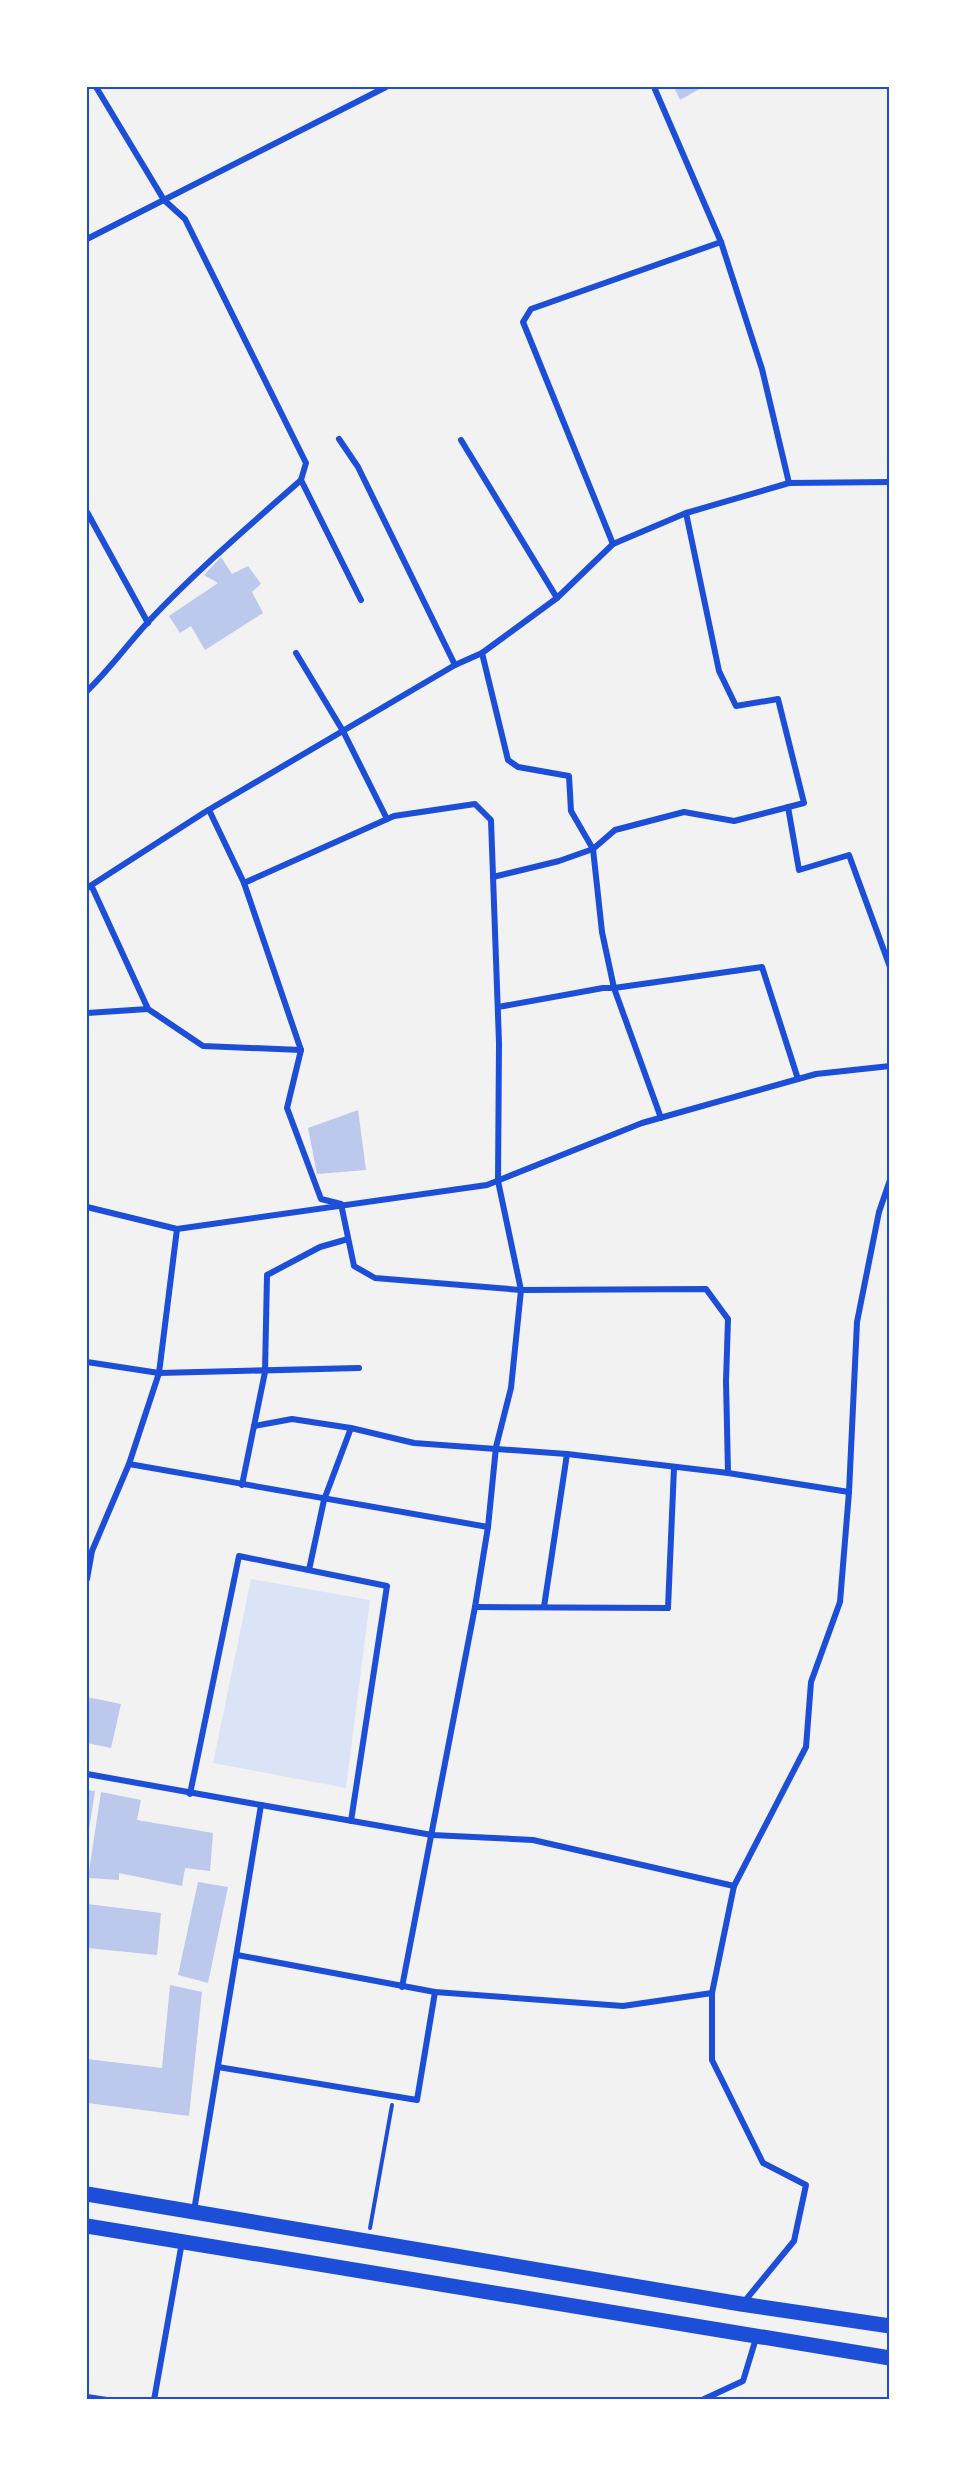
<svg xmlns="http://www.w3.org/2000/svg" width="977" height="2487" viewBox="0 0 977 2487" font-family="'Libre Baskerville',serif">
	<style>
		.green { fill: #dbe4f7 }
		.building { fill: #bdc9ec }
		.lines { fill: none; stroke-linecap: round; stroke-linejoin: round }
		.path { stroke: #1d4ed8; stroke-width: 4 }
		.minor { stroke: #1d4ed8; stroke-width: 6 }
		.primary { stroke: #1d4ed8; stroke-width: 15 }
		.neatline { fill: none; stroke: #1d4ed8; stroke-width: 2 }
	</style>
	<rect width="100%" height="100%" fill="#f2f2f2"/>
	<path class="green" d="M251 1579 370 1600 346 1788 213 1763Z"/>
	<g class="building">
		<path d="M674 87H703L680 100Z"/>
		<path d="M221 557 232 574 248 566 261 584 252 592 263 613 205 650 191 626 180 633 169 616 218 583 204 575Z"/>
		<path d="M358 1110 366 1170 317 1174 308 1128Z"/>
		<path d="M87 1697 121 1704 111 1748 87 1743Z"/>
		<path d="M87 1790 95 1791 88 1836H87Z"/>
		<path d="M101 1792 141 1800 137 1820 213 1833 210 1871 185 1868 182 1886 119 1873V1880L88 1878Z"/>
		<path d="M198 1882 228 1887 208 1983 178 1975Z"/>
		<path d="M87 1904 161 1913 157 1955 87 1948Z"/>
		<path d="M170 1985 202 1992 189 2116 87 2103V2059L162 2068Z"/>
	</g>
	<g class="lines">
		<path class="path" d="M370 2228 392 2105"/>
		<g class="minor">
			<path d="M654 87 721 242 762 369 789 483"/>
			<path d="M87 239 386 87"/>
			<path d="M339 439 358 467 455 665"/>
			<path d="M461 440 557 598"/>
			<path d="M301 480 361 600"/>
			<path d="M87 512 148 623"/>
			<path d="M613 544 523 322 531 309 721 242"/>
			<path d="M296 653 343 731 387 819"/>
			<path d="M482 653 508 760 518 767 569 776 571 811 593 849 602 932 614 988 661 1118"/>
			<path d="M87 691C109 670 127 645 148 622 196 571 249 526 301 480L306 463 185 219 164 200 96 87"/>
			<path d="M788 807 799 870 849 855 890 967"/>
			<path d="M209 810 244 883 301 1050 287 1108 321 1199 341 1204 354 1266 375 1278 521 1290 706 1289 728 1319 726 1381 728 1473"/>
			<path d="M493 877 559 861 593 849 615 830 684 812 734 821 804 803 778 699 736 706 719 671 686 513"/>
			<path d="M244 883 394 816 475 804 491 820 499 1043 498 1181 521 1290 511 1388 496 1447 488 1527 475 1607 402 1987"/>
			<path d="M92 887 148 1009 203 1046 301 1050"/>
			<path d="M87 888 205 812 455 665 482 653 557 598 613 544 686 513 789 483 890 482"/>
			<path d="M498 1007 603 988H614L762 967 798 1079"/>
			<path d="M87 1013 148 1009"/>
			<path d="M87 1207 177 1229 487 1185 642 1123 816 1074 890 1066"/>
			<path d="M87 1362 159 1373 359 1368"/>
			<path d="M254 1426 292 1419 351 1428 414 1443 567 1454 728 1473 849 1492"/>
			<path d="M129 1464 488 1527"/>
			<path d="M242 1485 265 1372 267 1275 320 1247 348 1239"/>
			<path d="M309 1570 324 1500 351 1428"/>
			<path d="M87 1579 92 1551 129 1464 159 1373 177 1229"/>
			<path d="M475 1607 668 1608 674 1468"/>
			<path d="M544 1607 567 1454"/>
			<path d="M87 1774 261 1805 194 2211"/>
			<path d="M190 1794 239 1556 387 1586 351 1821"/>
			<path d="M261 1805 432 1835 533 1840 734 1886"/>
			<path d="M237 1955 435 1992 623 2006 712 1993"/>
			<path d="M218 2067 417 2100 435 1992"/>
			<path d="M744 2302 794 2241 806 2185 763 2163 712 2060V1993L734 1886 806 1747 811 1682 840 1602 849 1492 857 1322 879 1212 890 1180"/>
			<path d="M87 2397 107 2400"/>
			<path d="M154 2400 182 2242"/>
			<path d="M702 2400 743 2381 757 2335"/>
		</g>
		<g class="primary">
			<path d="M87 2194 741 2304 890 2326"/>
			<path d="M87 2226 890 2358"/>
		</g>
	</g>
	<rect width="977" height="2487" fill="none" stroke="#ffffff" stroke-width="177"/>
	<rect x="88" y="88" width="800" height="2310" class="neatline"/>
</svg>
